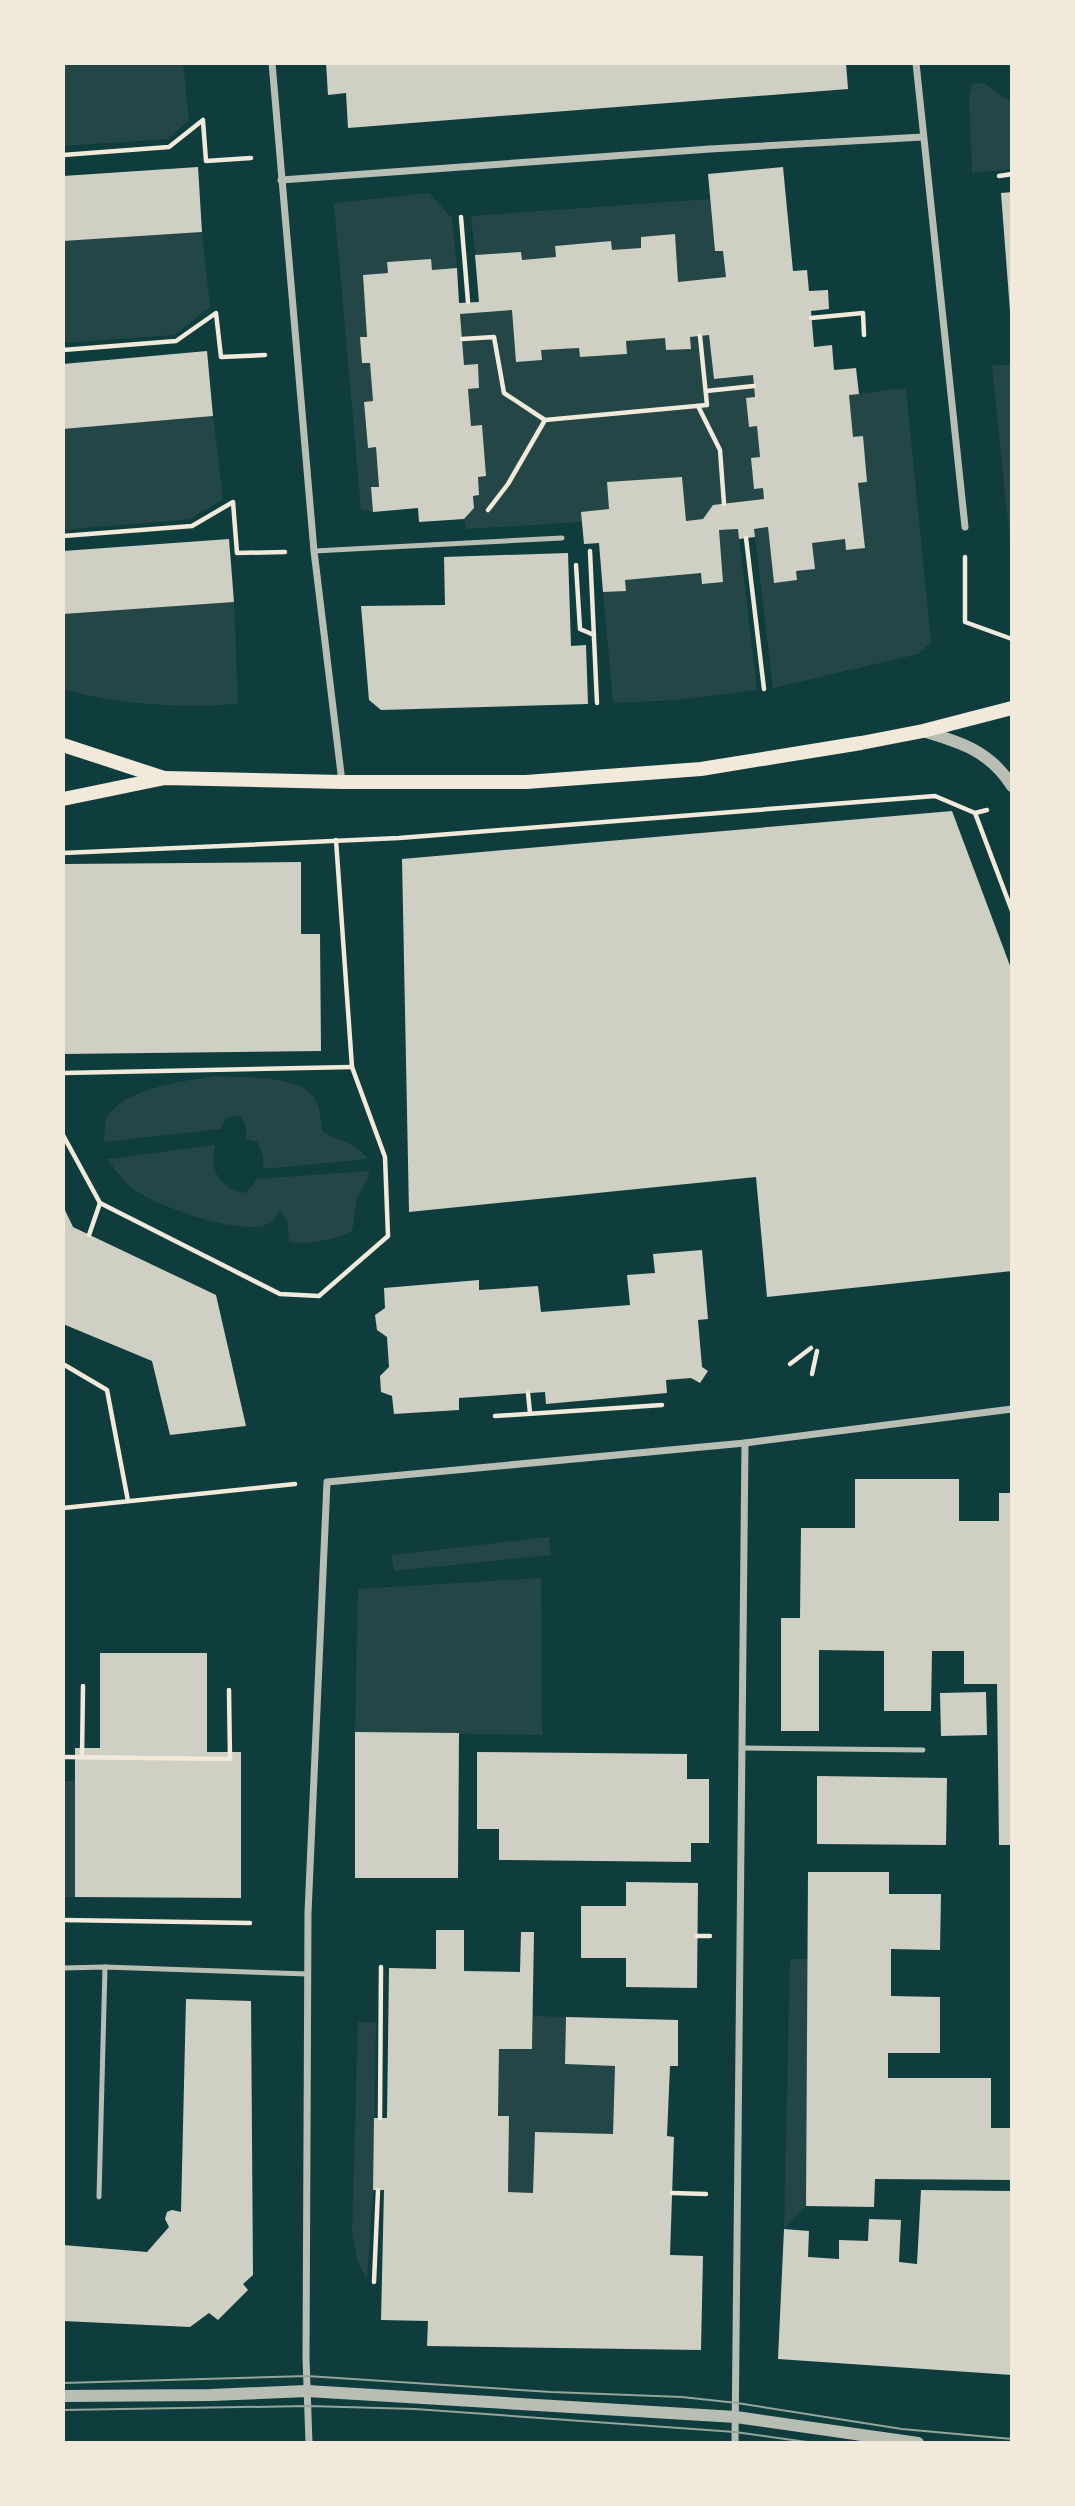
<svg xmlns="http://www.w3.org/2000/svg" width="1075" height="2506" viewBox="0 0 1075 2506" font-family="'Alegreya Sans',sans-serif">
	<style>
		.green { fill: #244646 }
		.building { fill: #cfcfc3 }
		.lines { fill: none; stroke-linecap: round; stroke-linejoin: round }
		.path { stroke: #f1e9da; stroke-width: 4.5 }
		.service { stroke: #b8beb3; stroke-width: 5 }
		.minor { stroke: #b8beb3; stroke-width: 7 }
		.tertiary { stroke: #b8beb3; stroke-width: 12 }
		.secondary { stroke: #f1e9da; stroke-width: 14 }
		.tram { stroke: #97a49c; stroke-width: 2 }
	</style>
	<rect width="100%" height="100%" fill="#0f3d3e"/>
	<g class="green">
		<path d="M63 63H183L189 120 168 139 63 146Z"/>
		<path d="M984 83 1012 103V169L972 173 969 96 972 84Z"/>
		<path d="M429 193 452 218 457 268 432 270 430 259 387 262 388 273 363 275 367 337 360 338 362 363H370L373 401 364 403 368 447H376L379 487 371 488 373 512 361 509 334 203Z"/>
		<path d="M710 199 715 251H723L726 277 678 282 675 235 641 248 612 250 610 241 555 246 556 257 522 260 520 252 475 255 471 216Z"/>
		<path d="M202 232 210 307 174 335 63 343V241Z"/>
		<path d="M512 310 541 350 579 348 580 357 626 354V341L665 338 666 350 690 349V337L709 335 714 379 753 375 755 397 747 398 757 426 760 457 751 459 754 489 763 488 764 499 713 505 703 519 686 521 682 477 607 482 609 509 581 512 582 522 466 529 464 519 474 508 473 496 479 495 478 477 482 425 471 426 468 389 479 388 478 365H464L460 314Z"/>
		<path d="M1012 364V561L992 366Z"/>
		<path d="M906 388 931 643 918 654 773 688 754 529 768 527 774 583 797 580 796 571 815 569 812 543 845 539 846 550 865 548 858 483 867 482 853 437 849 395Z"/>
		<path d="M213 416 223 499 190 519 63 530V429Z"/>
		<path d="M738 529 757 690 678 700 613 703 603 592 625 580 701 573 702 584 722 582 719 530Z"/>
		<path d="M234 602 238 704C194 707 150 706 106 699 91 696 77 694 63 688V614Z"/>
		<path d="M215 1076C241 1078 301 1074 315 1099 320 1108 321 1121 322 1131 340 1143 354 1140 368 1159L262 1169C266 1158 262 1152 257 1142L246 1139V1128L242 1117 235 1115 225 1119 221 1129 104 1142C105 1135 104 1126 106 1120 121 1088 185 1081 215 1076Z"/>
		<path d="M215 1145C209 1169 219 1188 244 1193L252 1187 256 1179 370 1171C367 1184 359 1190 356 1202 354 1212 355 1221 352 1231 331 1241 311 1244 289 1242L287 1219 280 1211C277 1214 274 1221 270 1223 244 1239 148 1204 127 1184 120 1177 114 1167 107 1159Z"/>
		<path d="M549 1537 551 1555 394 1571 391 1555Z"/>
		<path d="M541 1578 542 1735 355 1732 358 1589Z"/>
		<rect x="63" y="1781" width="12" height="116"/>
		<path d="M790 1959H808L806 2206 784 2229Z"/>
		<path d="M533 2016 566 2017 565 2064 615 2066 613 2134 533 2193 508 2192 509 2116H498L499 2049H532Z"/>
		<path d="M358 2022H376L373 2190 367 2280 357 2259 352 2231Z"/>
	</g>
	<g class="building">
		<path d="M326 63H846L848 89 348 128 346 93 328 95Z"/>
		<path d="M198 167 202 232 63 241V176Z"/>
		<path d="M783 167 793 271 807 270 809 291 828 290 829 309 811 311 814 347 832 345 834 370 856 368 859 394 849 395 853 437 863 436 867 482 858 483 865 548 846 550 845 539 812 543 815 569 796 571 797 580 774 583 768 527 754 529 755 537 739 539 738 529 719 530 723 582 702 584 701 573 625 580 626 591 603 592 599 543 584 544 581 512 609 509 607 482 682 477 686 521 703 519 713 505 764 499 763 488 754 489 751 458 760 457 757 426 749 427 746 398 755 397 753 375 714 379 709 335 690 337 691 349 666 350 665 338 626 341 627 354 580 357 579 348 541 350 542 360 516 362 512 310 460 314 464 365 478 364 479 388 468 389 471 426 482 425 486 476 478 477 479 495 473 496 474 508 464 519 419 522 418 508 373 512 371 487H379L376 447 368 448 364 402 373 401 370 363H362L360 337H367L363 275 388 273 387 262 431 259 432 270 457 268 459 303 479 302 475 255 521 252 522 260 556 257 555 246 611 241 612 250 641 248V237L675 234 678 282 726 277 723 251H715L708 174Z"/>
		<path d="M1012 192V311H1010L1001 193Z"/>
		<path d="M207 351 213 416 63 429V364Z"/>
		<path d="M229 539 234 602 63 614V551Z"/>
		<path d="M568 553 571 646 586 645 588 704 381 710 369 700 361 606 445 605 444 557Z"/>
		<path d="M952 811 1012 971V1271L767 1297 756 1177 409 1212 402 859Z"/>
		<path d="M301 862V934H320L321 1051 63 1054V864Z"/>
		<path d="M63 1206 73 1227 216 1295 246 1426 170 1435 152 1361 63 1324Z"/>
		<path d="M702 1250 708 1319 698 1320 702 1367 708 1371 700 1383 691 1378 666 1380 667 1393 546 1404 545 1392 459 1398V1410L394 1414 392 1396 381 1392 380 1376 389 1367 387 1337 377 1330 375 1315 385 1308 384 1288 479 1280V1290L538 1286 541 1312 630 1305 627 1275 655 1273 653 1254Z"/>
		<path d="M855 1479H959V1521H999V1493H1012V1845H999L997 1684H964V1651H932L931 1711H884V1651L819 1650V1731H781V1618H800L801 1528H855Z"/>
		<path d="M100 1653H207V1752H241V1898L75 1897V1748H100Z"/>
		<path d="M986 1692 987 1735 941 1736 940 1693Z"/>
		<path d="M355 1732 459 1733 458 1878H355Z"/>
		<path d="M477 1752 687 1754V1779H709V1843H691V1862L499 1860V1829H477Z"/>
		<path d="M817 1776 947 1778 946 1845 817 1844Z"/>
		<path d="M808 1872H889V1894H941L940 1950 891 1949V1996L940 1997V2053H888V2078H991V2128H1012V2180L875 2179 874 2207 806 2206Z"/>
		<path d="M626 1882 698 1883 697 1988 626 1987V1958H581V1906H626Z"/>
		<path d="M436 1930H464V1971L520 1972 521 1932H534L532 2049H499L498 2116H509L508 2192 533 2193 535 2132 613 2134 615 2066 565 2064 566 2017 678 2020V2066H670L667 2136 674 2137 670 2255 703 2256 701 2350 427 2346 428 2321 381 2320 384 2190H373L374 2118H387L389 1968 436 1969Z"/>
		<path d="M186 1999 251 2001 253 2275 243 2284 248 2290 218 2320 209 2313 190 2327 63 2321V2245L147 2252 169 2227 165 2219 167 2212 172 2210 181 2212Z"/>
		<path d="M921 2190 1012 2191V2375L778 2359 784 2229 809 2231 808 2257 839 2259V2240L868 2241 869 2219 901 2220 899 2262 917 2264Z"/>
	</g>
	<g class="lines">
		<g class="path">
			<path d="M203 121 206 161 251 158"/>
			<path d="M63 155 169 147 203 120"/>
			<path d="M999 176 1012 174"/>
			<path d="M461 217 468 302"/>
			<path d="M811 318 863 313 864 335"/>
			<path d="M462 339 494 337 504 393 545 420"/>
			<path d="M63 350 176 341 216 313 221 357 265 355"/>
			<path d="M706 391 754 386"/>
			<path d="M698 406 720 450 724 504"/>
			<path d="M488 510 508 484 545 420 707 405 700 336"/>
			<path d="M63 536 192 526 233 502 237 553 285 552"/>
			<path d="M746 538 764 689"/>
			<path d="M590 551 597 703"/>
			<path d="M965 557V622L1012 639"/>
			<path d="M576 565 580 629 594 635"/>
			<path d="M975 813 1012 911"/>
			<path d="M63 853 399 838 935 796 975 813 987 810"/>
			<path d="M63 1073 352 1067"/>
			<path d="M63 1135 100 1203 280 1294 319 1296 388 1236 385 1157 352 1067 336 840"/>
			<path d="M89 1235 100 1203"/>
			<path d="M63 1364 107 1390 128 1501"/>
			<path d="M790 1364 811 1348"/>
			<path d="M812 1374 817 1351"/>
			<path d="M528 1393 530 1413"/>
			<path d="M495 1416 662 1405"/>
			<path d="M63 1508 295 1484"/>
			<path d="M63 1757 230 1759 229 1690"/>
			<path d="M82 1757 83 1686"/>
			<path d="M63 1920 250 1923"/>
			<path d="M697 1936H710"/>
			<path d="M380 2118 381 1967"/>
			<path d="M672 2193 706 2194"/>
			<path d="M374 2282 378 2190"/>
		</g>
		<g class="service">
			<path d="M314 551 562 538"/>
			<path d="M742 1748 923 1750"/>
			<path d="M63 1968 105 1967 308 1974"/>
			<path d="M99 2197 105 1967"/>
		</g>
		<g class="minor">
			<path d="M272 63 314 551 342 782"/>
			<path d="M916 63 965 527"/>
			<path d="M281 180 710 149 923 137"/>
			<path d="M309 2443 306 2358 308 1913 327 1482 745 1443 1012 1409"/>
			<path d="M735 2443 745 1443"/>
		</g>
		<g class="tertiary">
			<path d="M923 731C960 742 990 751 1012 786"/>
			<path d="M63 2396 211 2395 307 2391 736 2417 918 2443"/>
		</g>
		<g class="secondary">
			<path d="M63 745 164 778"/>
			<path d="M63 799 165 778 342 782H526L701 769 861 743 923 731 1012 708"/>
		</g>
		<g class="tram">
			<path d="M63 2383 307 2376 551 2392 682 2397 737 2403 902 2429 1012 2439"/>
			<path d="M63 2410 308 2406 415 2409 735 2432 814 2443"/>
		</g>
	</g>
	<rect width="1075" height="2506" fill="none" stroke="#f1e9da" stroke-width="130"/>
</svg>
